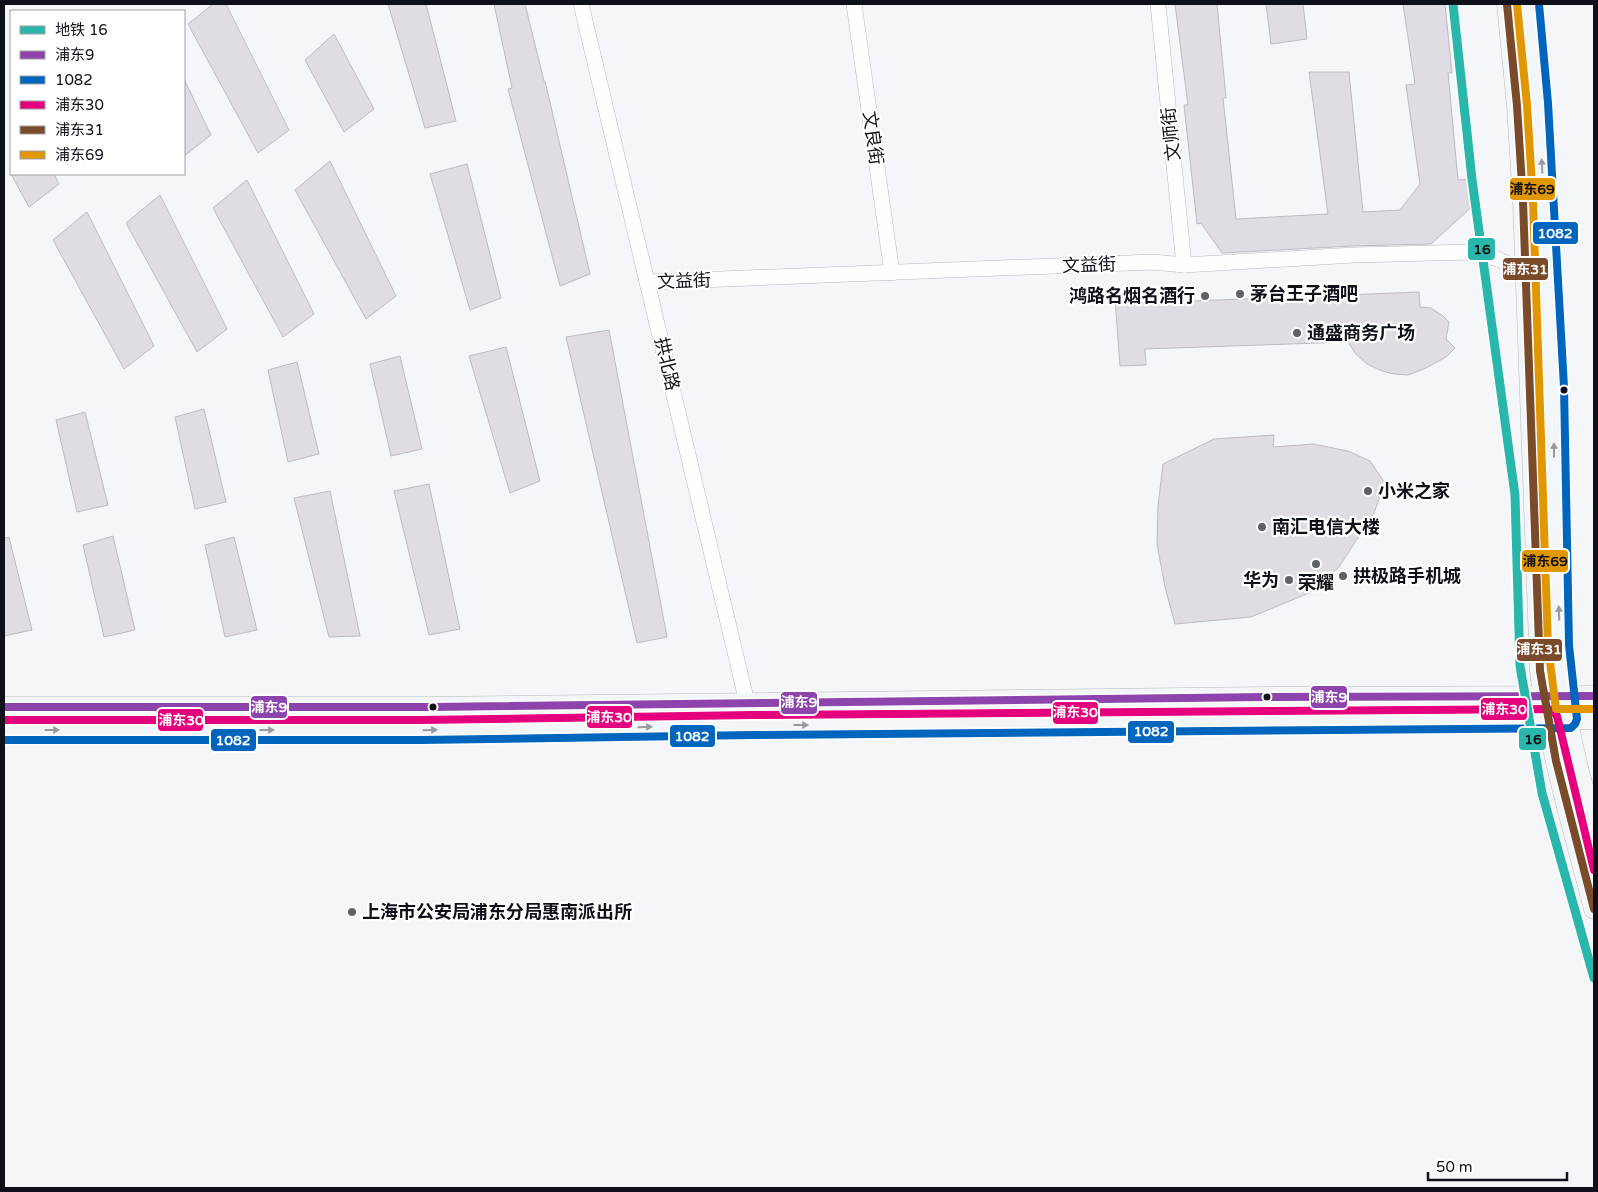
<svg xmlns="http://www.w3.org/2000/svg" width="1598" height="1192" viewBox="0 0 1598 1192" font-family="'Varela Round','Noto Sans SC',sans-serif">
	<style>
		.building { fill: #dfdde3; stroke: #bdbbc1 }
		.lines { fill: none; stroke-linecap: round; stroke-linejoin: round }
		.minor-casing { stroke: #b7b8bf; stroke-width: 16 }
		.secondary-casing { stroke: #b7b8bf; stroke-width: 21 }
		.minor { stroke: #fefefe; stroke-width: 15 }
		.secondary { stroke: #f3f6f8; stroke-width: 20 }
		.bus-1-casing { stroke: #fff; stroke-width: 11 }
		.bus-2-casing { stroke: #fff; stroke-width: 11 }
		.bus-3-casing { stroke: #fff; stroke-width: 11 }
		.bus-4-casing { stroke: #fff; stroke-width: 11 }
		.bus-5-casing { stroke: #fff; stroke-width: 11 }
		.bus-1 { stroke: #8e44ad; stroke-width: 8 }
		.bus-2 { stroke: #0065bd; stroke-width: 8 }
		.bus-3 { stroke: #e5007d; stroke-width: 8 }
		.bus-4 { stroke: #7a4b2a; stroke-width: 8 }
		.bus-5 { stroke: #e09702; stroke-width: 8 }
		.metro-1-casing { stroke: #fff; stroke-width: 12 }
		.metro-1 { stroke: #28b7aa; stroke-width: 9 }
		.oneway { fill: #979a9f }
		.poi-dot { fill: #5f6068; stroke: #fff; stroke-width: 2 }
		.bus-dot { fill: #0e1019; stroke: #fff; stroke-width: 2 }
		.labels { text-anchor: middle; stroke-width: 4.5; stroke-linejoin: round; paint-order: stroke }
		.street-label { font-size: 18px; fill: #0e1019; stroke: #fff }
		.poi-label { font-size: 18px; font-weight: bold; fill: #0e1019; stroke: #fff; text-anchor: start }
		.line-badge { stroke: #fff; stroke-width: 2 }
		.badge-label { font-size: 14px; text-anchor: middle; font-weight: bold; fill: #fff }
		.pale-badge-label { font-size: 14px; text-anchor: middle; font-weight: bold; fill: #111 }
	</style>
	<rect width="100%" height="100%" fill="#f5f6fa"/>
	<g class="building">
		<path d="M213 4H226L289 130 258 153 188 24Z"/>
		<path d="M388 4H426L456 121 425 128Z"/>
		<path d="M494 4H525L544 81H545L590 274 560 286 508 89 512 88Z"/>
		<path d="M1175 4H1217L1226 98H1223L1236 219 1328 214 1309 72H1349L1363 212 1400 210 1420 184 1406 85 1415 84 1403 4H1445L1452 73H1448L1458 180 1472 179 1476 203 1431 244 1353 246 1222 253 1201 223 1197 224 1184 105H1188Z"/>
		<path d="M1266 4H1303L1307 39 1271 44Z"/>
		<path d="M334 34 374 109 344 132 305 60Z"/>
		<path d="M184 79 211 135 184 156Z"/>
		<path d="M330 161 396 296 366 319 295 190Z"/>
		<path d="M467 164 501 298 470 310 430 174Z"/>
		<path d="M11 174H54L59 184 29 207Z"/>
		<path d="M247 180 314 314 283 337 213 208Z"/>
		<path d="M160 195 227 329 197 352 126 223Z"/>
		<path d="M87 212 154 346 124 369 53 240Z"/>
		<path d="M1419 292 1420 307 1431 308 1443 316 1449 322 1446 339 1455 348 1446 357 1426 368 1408 375 1394 374 1382 371 1367 364 1356 354 1348 342 1145 349 1146 365 1120 366 1115 298 1141 296 1142 303Z"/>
		<path d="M609 330 667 637 637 643 566 337Z"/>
		<path d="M506 347 540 481 510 493 469 356Z"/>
		<path d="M400 356 422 449 391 456 370 364Z"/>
		<path d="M297 362 319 454 288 462 268 370Z"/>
		<path d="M204 409 226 502 195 509 175 417Z"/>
		<path d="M85 412 108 505 77 512 56 420Z"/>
		<path d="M1274 435 1273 447 1313 444 1348 451 1370 461 1385 483 1374 513 1339 567 1309 593 1251 617 1175 624 1165 587 1157 544 1158 506 1163 464 1214 439Z"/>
		<path d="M429 484 460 629 429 635 394 491Z"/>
		<path d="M330 491 360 636 329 637 294 498Z"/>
		<path d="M113 536 135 630 104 637 83 545Z"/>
		<path d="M9 537 32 630 4 636V538Z"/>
		<path d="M234 537 257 630 225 637 205 545Z"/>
	</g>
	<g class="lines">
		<defs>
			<g id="minor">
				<path d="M581 4 749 711"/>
				<path d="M854 4 892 273"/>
				<path d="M1158 4 1184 265"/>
				<path d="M647 282 1153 262 1184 265 1354 255 1470 252C1492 254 1507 263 1526 275"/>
			</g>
			<g id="secondary">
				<path d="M1507 4 1517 106 1523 201 1540 671C1549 752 1574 830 1594 909"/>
				<path d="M1529 4 1538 104 1554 388 1555 471 1561 671 1567 719 1579 772 1594 826"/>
				<path d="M4 707H432L1267 697 1594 696"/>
				<path d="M4 730H420L752 725 1594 719"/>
			</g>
		</defs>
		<use href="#minor" class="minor-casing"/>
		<use href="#secondary" class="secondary-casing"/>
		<use href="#minor" class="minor"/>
		<use href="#secondary" class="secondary"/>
		<defs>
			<path id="bus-1" d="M4 707H432L1267 697 1594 696"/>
			<path id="bus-2" d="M4 740H420L752 735 1571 728 1575 724 1577 719 1569 645 1564 387 1548 103 1539 4"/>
			<path id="bus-3" d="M4 720H420L752 715 1548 709 1553 711 1557 716 1594 870"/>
			<path id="bus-4" d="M1507 4 1517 106 1523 201 1540 671 1556 761 1594 909"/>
			<path id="bus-5" d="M1517 4 1527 105 1533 201 1548 646 1556 709H1594"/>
		</defs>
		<use href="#bus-1" class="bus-1-casing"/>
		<use href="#bus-2" class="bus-2-casing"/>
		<use href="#bus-3" class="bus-3-casing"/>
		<use href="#bus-4" class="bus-4-casing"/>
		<use href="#bus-5" class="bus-5-casing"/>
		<use href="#bus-1" class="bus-1"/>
		<use href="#bus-2" class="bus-2"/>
		<use href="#bus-3" class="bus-3"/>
		<use href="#bus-4" class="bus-4"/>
		<use href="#bus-5" class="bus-5"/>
		<defs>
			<path id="metro-1" d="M1453 4 1472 179 1515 495 1520 666 1542 793 1594 978"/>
		</defs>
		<use href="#metro-1" class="metro-1-casing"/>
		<use href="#metro-1" class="metro-1"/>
	</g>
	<defs><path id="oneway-solid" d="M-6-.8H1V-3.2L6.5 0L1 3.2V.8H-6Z" transform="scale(1.25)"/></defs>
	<g class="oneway">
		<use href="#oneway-solid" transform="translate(1542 166) rotate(-93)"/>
		<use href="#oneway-solid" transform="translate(1554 450) rotate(-90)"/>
		<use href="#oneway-solid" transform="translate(1559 613) rotate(-92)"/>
		<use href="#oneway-solid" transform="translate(801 725)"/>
		<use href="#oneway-solid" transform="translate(645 727) rotate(-1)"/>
		<use href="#oneway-solid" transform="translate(52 730)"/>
		<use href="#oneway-solid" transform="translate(267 730)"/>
		<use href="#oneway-solid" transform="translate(430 730) rotate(-1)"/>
	</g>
	<g class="poi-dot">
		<circle cx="1240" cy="294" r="5"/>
		<circle cx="1205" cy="296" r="5"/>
		<circle cx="1297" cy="333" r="5"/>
		<circle cx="1368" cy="491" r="5"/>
		<circle cx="1262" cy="527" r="5"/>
		<circle cx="1316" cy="564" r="5"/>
		<circle cx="1343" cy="576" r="5"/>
		<circle cx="1289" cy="580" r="5"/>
		<circle cx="352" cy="912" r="5"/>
	</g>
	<g class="bus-dot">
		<circle cx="1564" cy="390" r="4.5"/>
		<circle cx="1267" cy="697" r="4.5"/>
		<circle cx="433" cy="707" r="4.5"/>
	</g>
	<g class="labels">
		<g class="street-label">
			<text transform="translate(1171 134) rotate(-96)" y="6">文师街</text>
			<text transform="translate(873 138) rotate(82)" y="6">文良街</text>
			<text transform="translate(1089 265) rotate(-2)" y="6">文益街</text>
			<text transform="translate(684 281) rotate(-2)" y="6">文益街</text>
			<text transform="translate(667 364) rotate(77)" y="6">拱北路</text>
		</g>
		<g class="poi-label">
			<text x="1250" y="300">茅台王子酒吧</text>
			<text x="1195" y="302" text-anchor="end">鸿路名烟名酒行</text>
			<text x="1307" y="339">通盛商务广场</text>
			<text x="1378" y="497">小米之家</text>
			<text x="1272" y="533">南汇电信大楼</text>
			<text x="1353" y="582">拱极路手机城</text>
			<text x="1279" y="586" text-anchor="end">华为</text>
			<text x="1316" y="589" text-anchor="middle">荣耀</text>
			<text x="362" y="918">上海市公安局浦东分局惠南派出所</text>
		</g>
	</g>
	<g class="line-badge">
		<rect x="1509" y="177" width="47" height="24" rx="5" fill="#e09702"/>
		<rect x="1532" y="221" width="47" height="24" rx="5" fill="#0065bd"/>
		<rect x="1467" y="237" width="29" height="24" rx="5" fill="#28b7aa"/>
		<rect x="1502" y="257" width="47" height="24" rx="5" fill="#7a4b2a"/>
		<rect x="1521" y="549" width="48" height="24" rx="5" fill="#e09702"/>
		<rect x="1516" y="638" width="47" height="24" rx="5" fill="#7a4b2a"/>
		<rect x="1310" y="685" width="38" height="24" rx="5" fill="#8e44ad"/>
		<rect x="780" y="691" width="38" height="24" rx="5" fill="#8e44ad"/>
		<rect x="250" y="695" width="38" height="24" rx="5" fill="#8e44ad"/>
		<rect x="1480" y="697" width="48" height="24" rx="5" fill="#e5007d"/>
		<rect x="1052" y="701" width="47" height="24" rx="5" fill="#e5007d"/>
		<rect x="586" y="705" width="47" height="24" rx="5" fill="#e5007d"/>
		<rect x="157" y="708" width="47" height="24" rx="5" fill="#e5007d"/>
		<rect x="1127" y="720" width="48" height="24" rx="5" fill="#0065bd"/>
		<rect x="669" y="724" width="47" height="24" rx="5" fill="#0065bd"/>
		<rect x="1518" y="727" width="29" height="24" rx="5" fill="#28b7aa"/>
		<rect x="210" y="728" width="47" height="24" rx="5" fill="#0065bd"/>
	</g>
	<g class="badge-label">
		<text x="1555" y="238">1082</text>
		<text x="1525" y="274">浦东31</text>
		<text x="1539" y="654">浦东31</text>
		<text x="1329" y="702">浦东9</text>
		<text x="799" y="707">浦东9</text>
		<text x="269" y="712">浦东9</text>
		<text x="1504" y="714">浦东30</text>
		<text x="1075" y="717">浦东30</text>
		<text x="609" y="722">浦东30</text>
		<text x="181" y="725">浦东30</text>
		<text x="1151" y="736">1082</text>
		<text x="692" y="741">1082</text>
		<text x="233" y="745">1082</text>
	</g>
	<g class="pale-badge-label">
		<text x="1532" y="194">浦东69</text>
		<text x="1482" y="254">16</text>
		<text x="1545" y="566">浦东69</text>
		<text x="1533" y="744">16</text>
	</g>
	<rect width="1598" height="1192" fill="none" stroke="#0e1019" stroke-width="10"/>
	<rect x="10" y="10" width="175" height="165" fill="#ffffff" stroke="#9f9fa3"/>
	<rect x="20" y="26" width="25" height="8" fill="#28b7aa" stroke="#9f9fa3"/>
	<text x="55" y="35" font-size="15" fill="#0e1019">地铁 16</text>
	<rect x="20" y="51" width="25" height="8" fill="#8e44ad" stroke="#9f9fa3"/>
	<text x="55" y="60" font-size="15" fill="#0e1019">浦东9</text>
	<rect x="20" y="76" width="25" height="8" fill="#0065bd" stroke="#9f9fa3"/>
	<text x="55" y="85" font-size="15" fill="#0e1019">1082</text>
	<rect x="20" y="101" width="25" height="8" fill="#e5007d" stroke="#9f9fa3"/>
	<text x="55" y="110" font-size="15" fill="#0e1019">浦东30</text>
	<rect x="20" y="126" width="25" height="8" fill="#7a4b2a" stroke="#9f9fa3"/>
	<text x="55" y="135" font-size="15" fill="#0e1019">浦东31</text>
	<rect x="20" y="151" width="25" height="8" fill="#e09702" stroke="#9f9fa3"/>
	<text x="55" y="160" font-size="15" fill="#0e1019">浦东69</text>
	<path d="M1428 1172v8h139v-8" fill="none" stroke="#0e1019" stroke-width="2.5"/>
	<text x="1436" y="1172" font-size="15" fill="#0e1019" stroke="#ffffff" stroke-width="4" paint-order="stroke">50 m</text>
</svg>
